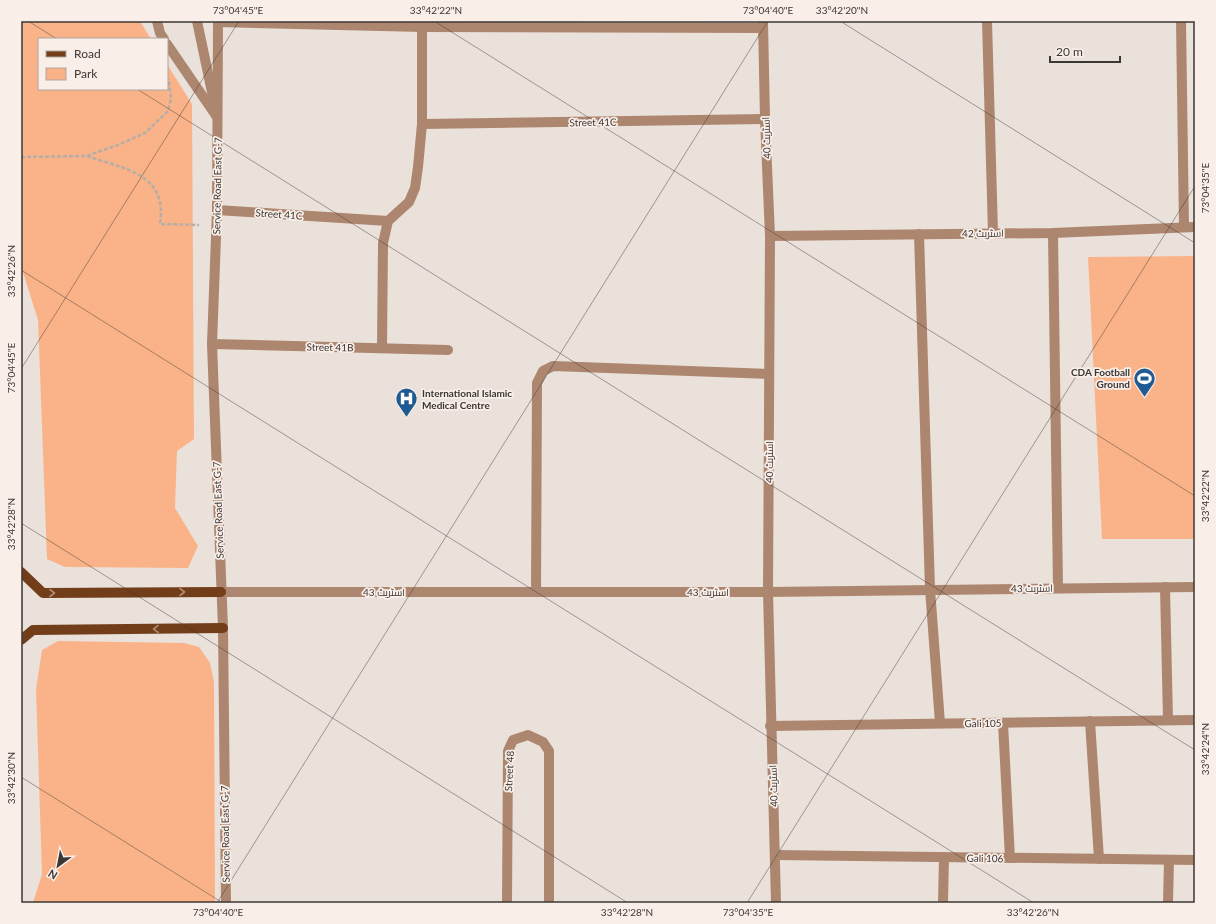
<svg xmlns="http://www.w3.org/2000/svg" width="1216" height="924" viewBox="0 0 1216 924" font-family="Lato,Cairo,sans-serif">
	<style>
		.green { fill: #fab388 }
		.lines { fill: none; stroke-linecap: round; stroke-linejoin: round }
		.path { stroke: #b5ada8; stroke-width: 2.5; stroke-dasharray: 4 2; stroke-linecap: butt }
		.minor { stroke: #ad866f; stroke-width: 10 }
		.major { stroke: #723d19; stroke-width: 10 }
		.oneway { stroke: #af8d76 }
		.ticks { fill: none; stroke: #3b3735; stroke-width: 1; stroke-opacity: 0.45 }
		.labels { text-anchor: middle; stroke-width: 3.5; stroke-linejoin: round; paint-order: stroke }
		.street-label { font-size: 10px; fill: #3b3735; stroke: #f9eee8 }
		.poi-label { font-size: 10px; font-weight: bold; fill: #3b3735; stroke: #f9eee8; text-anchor: end }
		.neatline { fill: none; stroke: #3b3735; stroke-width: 1.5 }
		.ticks-label { font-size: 10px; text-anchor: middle; fill: #3b3735 }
	</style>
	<rect width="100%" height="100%" fill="#ebe1db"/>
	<g class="green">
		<path d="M21 21H140L151 39H39V89H167V64L192 104 194 439 177 451 175 508 198 546 188 568 65 567 47 559 38 320 21 266Z"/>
		<path d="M1195 256V539H1102L1088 257Z"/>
		<path d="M58 641 184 643 199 647 210 663 214 682 215 903H33L42 874 36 689 42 650Z"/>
	</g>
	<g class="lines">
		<g class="path">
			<path d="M87 156C124 169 168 173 160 224L199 225"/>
			<path d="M21 157 86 156 118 145 145 133 168 111 171 99 169 79"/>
		</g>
		<g class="minor">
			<path d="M157 21 160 33 164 39"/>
			<path d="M197 21 213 97"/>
			<path d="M218 21 217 210 212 344 223 628 226 903"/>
			<path d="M763 21 765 119 770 236 768 592 776 903"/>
			<path d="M987 21 993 233"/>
			<path d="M1181 21 1184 227"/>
			<path d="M218 22 422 27 763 28"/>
			<path d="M167 44 217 117"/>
			<path d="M422 124 765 119"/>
			<path d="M217 210 388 221"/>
			<path d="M1053 233 1058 588"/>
			<path d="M919 234 930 589 940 723"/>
			<path d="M770 236 1053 233 1195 227"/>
			<path d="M212 344 448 350"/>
			<path d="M382 348 383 243 388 221 409 202 415 188 418 167 422 124V27"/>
			<path d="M1165 587 1168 720"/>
			<path d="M221 592H768L1195 587"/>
			<path d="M536 592 537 383 543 371 553 366 769 374"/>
			<path d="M1090 721 1099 859"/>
			<path d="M1003 723 1010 858"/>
			<path d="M770 726 1195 720"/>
			<path d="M775 855 1195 860"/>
			<path d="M507 903 508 751 513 740 528 735 543 742 549 751V903"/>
			<path d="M943 903 944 857"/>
			<path d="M1168 903 1169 860"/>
		</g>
		<g class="major">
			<path d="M21 572 43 593 221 592"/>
			<path d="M21 640 33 630 223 628"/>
		</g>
	</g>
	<defs><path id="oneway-chevron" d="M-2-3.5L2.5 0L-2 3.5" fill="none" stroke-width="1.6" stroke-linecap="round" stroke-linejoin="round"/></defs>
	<g class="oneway">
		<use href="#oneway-chevron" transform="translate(182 592)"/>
		<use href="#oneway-chevron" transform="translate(52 593)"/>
		<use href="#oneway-chevron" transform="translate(156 629) rotate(179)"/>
	</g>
	<path class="ticks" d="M28 21 57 39M434 21 1195 496M840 21 1195 243M137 89 1195 750M21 270 1034 903M21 369 239 21M21 523 628 903M21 777 223 903M217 903 768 21M747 903 1195 186"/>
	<defs>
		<symbol id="stadium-pin" viewBox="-11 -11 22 30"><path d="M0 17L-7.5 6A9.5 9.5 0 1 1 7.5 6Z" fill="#1f5b92" stroke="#f9eee8"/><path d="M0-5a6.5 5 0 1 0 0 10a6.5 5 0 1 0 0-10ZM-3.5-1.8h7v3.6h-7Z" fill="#fff"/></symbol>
		<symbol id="hospital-pin" viewBox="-11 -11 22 30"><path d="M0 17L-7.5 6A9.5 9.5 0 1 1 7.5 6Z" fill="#1f5b92" stroke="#f9eee8"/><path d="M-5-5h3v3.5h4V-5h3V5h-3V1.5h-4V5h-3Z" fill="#fff"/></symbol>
	</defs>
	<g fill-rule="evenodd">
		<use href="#stadium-pin" x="1132" y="366" width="25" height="34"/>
		<use href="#hospital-pin" x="394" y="386" width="25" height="34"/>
	</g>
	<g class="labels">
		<g class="street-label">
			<text transform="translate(593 122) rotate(-1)" y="4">Street 41C</text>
			<text transform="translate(766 138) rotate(-92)" y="4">اسٹریٹ 40</text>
			<text transform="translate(217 186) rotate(-89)" y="4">Service Road East G-7</text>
			<text transform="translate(279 214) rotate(4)" y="4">Street 41C</text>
			<text transform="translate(983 233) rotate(-1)" y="4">اسٹریٹ 42</text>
			<text transform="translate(330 347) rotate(1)" y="4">Street 41B</text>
			<text transform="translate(769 462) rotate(-90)" y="4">اسٹریٹ 40</text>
			<text transform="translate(218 510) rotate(-92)" y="4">Service Road East G-7</text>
			<text transform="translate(1032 588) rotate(-1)" y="4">اسٹریٹ 43</text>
			<text x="384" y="596">اسٹریٹ 43</text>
			<text x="708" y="596">اسٹریٹ 43</text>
			<text transform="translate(983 723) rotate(-1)" y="4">Gali 105</text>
			<text transform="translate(509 771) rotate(-87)" y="4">Street 48</text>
			<text transform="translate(773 786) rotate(-92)" y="4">اسٹریٹ 40</text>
			<text transform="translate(225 834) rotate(-91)" y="4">Service Road East G-7</text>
			<text transform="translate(985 858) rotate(1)" y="4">Gali 106</text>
		</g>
		<g class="poi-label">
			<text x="1130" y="376">CDA Football<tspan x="1130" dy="12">Ground</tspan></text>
			<text x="422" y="397" text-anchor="start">International Islamic<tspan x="422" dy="12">Medical Centre</tspan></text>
		</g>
	</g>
	<rect width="1216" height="924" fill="none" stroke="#f9eee8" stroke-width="44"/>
	<rect x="38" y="38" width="130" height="52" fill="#f9eee8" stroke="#ada5a0"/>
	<rect x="46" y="51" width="20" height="6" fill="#723d19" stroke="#ada5a0"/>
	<text x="74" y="58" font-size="12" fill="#3b3735">Road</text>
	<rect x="46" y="68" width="20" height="12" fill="#fab388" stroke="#ada5a0"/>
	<text x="74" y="78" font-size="12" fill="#3b3735">Park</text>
	<g transform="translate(58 866) rotate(212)" stroke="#f9eee8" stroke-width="3" paint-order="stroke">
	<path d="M0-3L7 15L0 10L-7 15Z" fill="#3b3735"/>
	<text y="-6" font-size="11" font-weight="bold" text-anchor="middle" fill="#3b3735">N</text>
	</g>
	<path d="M1050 56v6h70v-6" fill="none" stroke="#3b3735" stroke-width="2"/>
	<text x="1056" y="56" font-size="12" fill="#3b3735" stroke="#f9eee8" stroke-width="3" paint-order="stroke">20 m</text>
	<rect x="22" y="22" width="1172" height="880" class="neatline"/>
	<g class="ticks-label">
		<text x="238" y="14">73°04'45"E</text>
		<text x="436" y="14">33°42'22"N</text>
		<text x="768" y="14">73°04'40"E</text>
		<text x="842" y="14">33°42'20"N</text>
		<text transform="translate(1205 188) rotate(-90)" y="4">73°04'35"E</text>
		<text transform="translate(11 271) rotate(-90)" y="4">33°42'26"N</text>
		<text transform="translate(11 368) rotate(-90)" y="4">73°04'45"E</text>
		<text transform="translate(1205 496) rotate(-90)" y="4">33°42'22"N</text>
		<text transform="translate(11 524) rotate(-90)" y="4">33°42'28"N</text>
		<text transform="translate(1205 749) rotate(-90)" y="4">33°42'24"N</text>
		<text transform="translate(11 778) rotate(-90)" y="4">33°42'30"N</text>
		<text x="218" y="916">73°04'40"E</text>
		<text x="627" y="916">33°42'28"N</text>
		<text x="748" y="916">73°04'35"E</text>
		<text x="1033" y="916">33°42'26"N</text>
	</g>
</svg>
